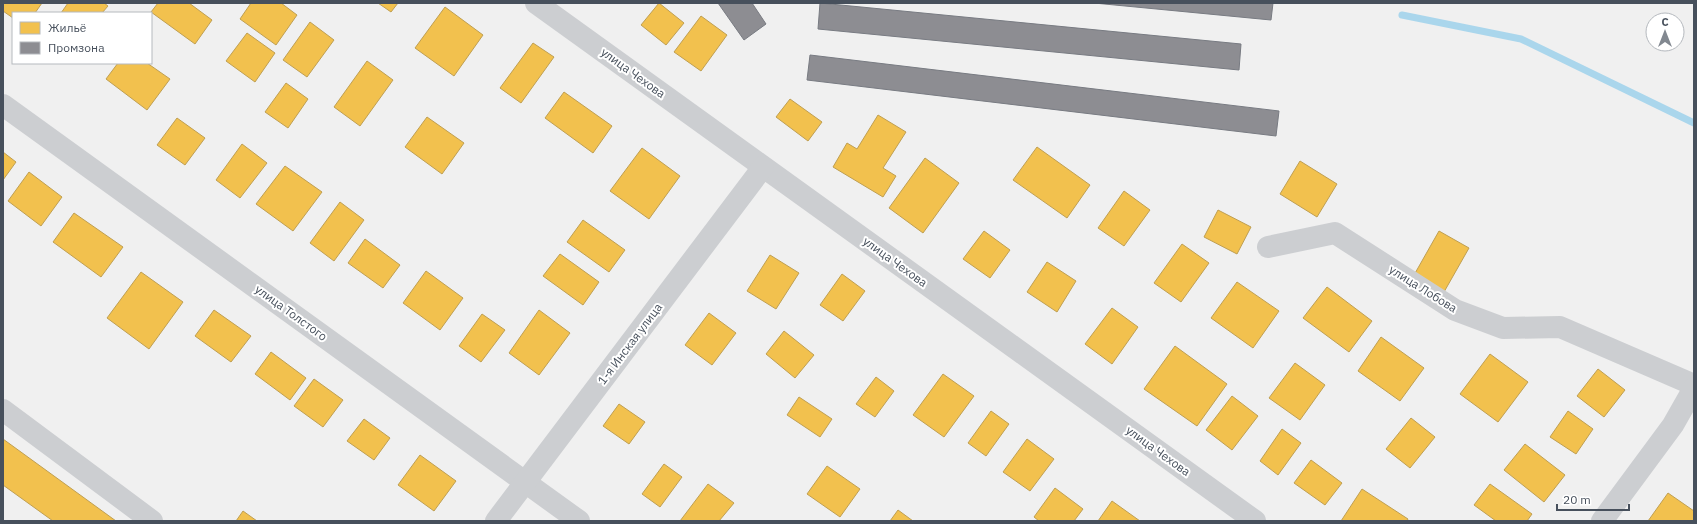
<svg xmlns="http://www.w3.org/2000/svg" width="1697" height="524" viewBox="0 0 1697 524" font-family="'IBM Plex Sans',sans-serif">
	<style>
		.homes { fill: #f2c14e; stroke: #bf9f52 }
		.industry { fill: #8d8d92; stroke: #787b82 }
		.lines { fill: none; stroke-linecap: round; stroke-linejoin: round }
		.stream { stroke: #aad6ec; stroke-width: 7 }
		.minor { stroke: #ccced1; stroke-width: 22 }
		.labels { text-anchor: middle; stroke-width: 4; stroke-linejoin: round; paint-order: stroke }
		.street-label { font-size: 12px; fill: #47505c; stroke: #fff }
	</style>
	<rect width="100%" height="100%" fill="#f0f0f0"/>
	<g class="homes">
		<path d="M3 3H42L35 13H13V18L3 11Z"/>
		<path d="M68 3H104L108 6 102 13H61Z"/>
		<path d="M158 3H189L212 20 195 44 151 12Z"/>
		<path d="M251 3H281L297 15 276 45 240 19Z"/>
		<path d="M378 3H398L391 12Z"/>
		<path d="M659 3 684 23 666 45 641 25Z"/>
		<path d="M445 7 483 35 454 76 415 48Z"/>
		<path d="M701 16 727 35 701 71 674 52Z"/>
		<path d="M310 22 334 40 307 77 283 60Z"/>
		<path d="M247 33 275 53 255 82 226 61Z"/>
		<path d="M533 43 554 57 521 103 500 88Z"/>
		<path d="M367 61 393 80 360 126 334 107Z"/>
		<path d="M118 63H147L170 79 147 110 106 79Z"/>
		<path d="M286 83 308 99 288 128 265 112Z"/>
		<path d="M564 92 612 126 593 153 545 118Z"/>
		<path d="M790 99 822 122 808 141 776 117Z"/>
		<path d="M878 115 906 132 883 168 896 176 883 197 833 167 847 143 857 149Z"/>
		<path d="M427 117 464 143 442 174 405 147Z"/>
		<path d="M177 118 205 138 185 165 157 145Z"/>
		<path d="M242 144 267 163 240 198 216 180Z"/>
		<path d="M1037 147 1090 185 1067 218 1013 180Z"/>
		<path d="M642 148 680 176 649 219 610 191Z"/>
		<path d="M3 152 16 162 3 180Z"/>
		<path d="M925 158 959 183 923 233 889 208Z"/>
		<path d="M1300 161 1337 184 1317 217 1280 194Z"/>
		<path d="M285 166 322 192 293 231 256 204Z"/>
		<path d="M29 172 62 197 41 226 8 201Z"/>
		<path d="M1124 191 1150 210 1124 246 1098 228Z"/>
		<path d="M340 202 364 220 334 261 310 243Z"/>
		<path d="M1218 210 1251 227 1237 254 1204 237Z"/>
		<path d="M74 213 123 247 101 277 53 242Z"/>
		<path d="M583 220 625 250 609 272 567 242Z"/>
		<path d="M984 231 1010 250 990 278 963 259Z"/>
		<path d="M1439 231 1469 248 1444 292 1414 275Z"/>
		<path d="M365 239 400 265 383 288 348 263Z"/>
		<path d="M1182 244 1209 263 1181 302 1154 283Z"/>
		<path d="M560 254 599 282 583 305 543 276Z"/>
		<path d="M770 255 799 273 776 309 747 291Z"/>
		<path d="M1047 262 1076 281 1057 312 1027 292Z"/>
		<path d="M426 271 463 298 440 330 403 303Z"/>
		<path d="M141 272 183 302 149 349 107 318Z"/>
		<path d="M842 274 865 291 843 321 820 305Z"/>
		<path d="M1237 282 1279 311 1253 348 1211 318Z"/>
		<path d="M1327 287 1372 321 1349 352 1303 318Z"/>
		<path d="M1112 308 1138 327 1112 364 1085 344Z"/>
		<path d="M214 310 251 336 231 362 195 336Z"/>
		<path d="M539 310 570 333 539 375 509 353Z"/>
		<path d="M709 313 736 333 712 365 685 345Z"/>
		<path d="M482 314 505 330 481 362 459 346Z"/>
		<path d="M784 331 814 355 795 378 766 354Z"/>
		<path d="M1381 337 1424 368 1400 401 1358 371Z"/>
		<path d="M1175 346 1227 384 1197 426 1144 389Z"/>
		<path d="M271 352 306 378 290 400 255 374Z"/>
		<path d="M1490 354 1528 382 1498 422 1460 394Z"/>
		<path d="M1295 363 1325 385 1300 420 1269 398Z"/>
		<path d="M1598 369 1625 390 1604 417 1577 396Z"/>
		<path d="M943 374 974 396 944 437 913 415Z"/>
		<path d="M876 377 894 391 875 417 856 404Z"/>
		<path d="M314 379 343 400 323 427 294 406Z"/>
		<path d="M1232 396 1258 416 1232 450 1206 430Z"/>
		<path d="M799 397 832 419 820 437 787 415Z"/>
		<path d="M619 404 645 422 629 444 603 426Z"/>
		<path d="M991 411 1009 424 986 456 968 443Z"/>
		<path d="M1568 411 1593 429 1576 454 1550 437Z"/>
		<path d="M1411 418 1435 437 1410 468 1386 449Z"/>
		<path d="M364 419 390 438 374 460 347 441Z"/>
		<path d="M1282 429 1301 443 1278 475 1260 461Z"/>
		<path d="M3 439 116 521H53L3 485Z"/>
		<path d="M1027 439 1054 459 1030 491 1003 472Z"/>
		<path d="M1525 444 1565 475 1544 502 1504 470Z"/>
		<path d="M420 455 456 481 434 511 398 485Z"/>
		<path d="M1311 460 1342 483 1325 505 1294 483Z"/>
		<path d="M664 464 682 477 660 507 642 494Z"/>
		<path d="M827 466 860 489 840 517 807 494Z"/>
		<path d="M708 484 734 503 719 521H680Z"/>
		<path d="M1490 484 1532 514 1527 521H1496L1474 505Z"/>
		<path d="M1055 488 1083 509 1074 521H1039L1034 517Z"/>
		<path d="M1362 489 1408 519 1407 521H1341Z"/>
		<path d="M1668 493 1694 511V521H1648Z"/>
		<path d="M1112 501 1140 521H1098Z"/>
		<path d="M898 510 913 521H890Z"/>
		<path d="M243 511 257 521H236Z"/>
	</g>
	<g class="industry">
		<path d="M718 3H752L766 24 744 40Z"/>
		<path d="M820 3 1241 44 1239 70 818 29Z"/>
		<path d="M1094 3H1273L1271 20Z"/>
		<path d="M810 55 1279 111 1276 136 807 80Z"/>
	</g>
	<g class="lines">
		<path class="stream" d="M1402 15 1521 39 1694 123"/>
		<g class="minor">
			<path d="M536 3 1255 521"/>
			<path d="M3 105 579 521"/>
			<path d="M1268 247 1335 233 1455 310 1503 328 1560 327 1694 385"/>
			<path d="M3 410 152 521"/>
			<path d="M496 521 763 167"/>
			<path d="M1602 521 1673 425 1694 388"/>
		</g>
	</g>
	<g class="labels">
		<g class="street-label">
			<text transform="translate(633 73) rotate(36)" y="4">улица Чехова</text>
			<text transform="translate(895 262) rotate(36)" y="4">улица Чехова</text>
			<text transform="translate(1423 289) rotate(32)" y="4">улица Лобова</text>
			<text transform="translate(291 313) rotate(36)" y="4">улица Толстого</text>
			<text transform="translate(630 344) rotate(-53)" y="4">1-я Инская улица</text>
			<text transform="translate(1158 451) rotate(36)" y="4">улица Чехова</text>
		</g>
	</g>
	<rect width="1697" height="524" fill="none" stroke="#47505c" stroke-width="8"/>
	<rect x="12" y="12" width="140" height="52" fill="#ffffff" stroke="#b5b9be"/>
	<rect x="20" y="22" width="20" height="12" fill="#f2c14e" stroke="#b5b9be"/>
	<text x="48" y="32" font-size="12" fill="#47505c">Жильё</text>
	<rect x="20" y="42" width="20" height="12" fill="#8d8d92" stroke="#b5b9be"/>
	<text x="48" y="52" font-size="12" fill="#47505c">Промзона</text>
	<g transform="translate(1665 32)"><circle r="19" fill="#ffffff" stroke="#b5b9be"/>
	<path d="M0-3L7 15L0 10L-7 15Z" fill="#828890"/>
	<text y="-6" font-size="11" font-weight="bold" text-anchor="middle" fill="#47505c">С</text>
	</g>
	<path d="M1557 504v6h72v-6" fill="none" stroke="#47505c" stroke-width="2"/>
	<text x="1563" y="504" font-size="12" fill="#47505c" stroke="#ffffff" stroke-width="3" paint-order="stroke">20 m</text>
</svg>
